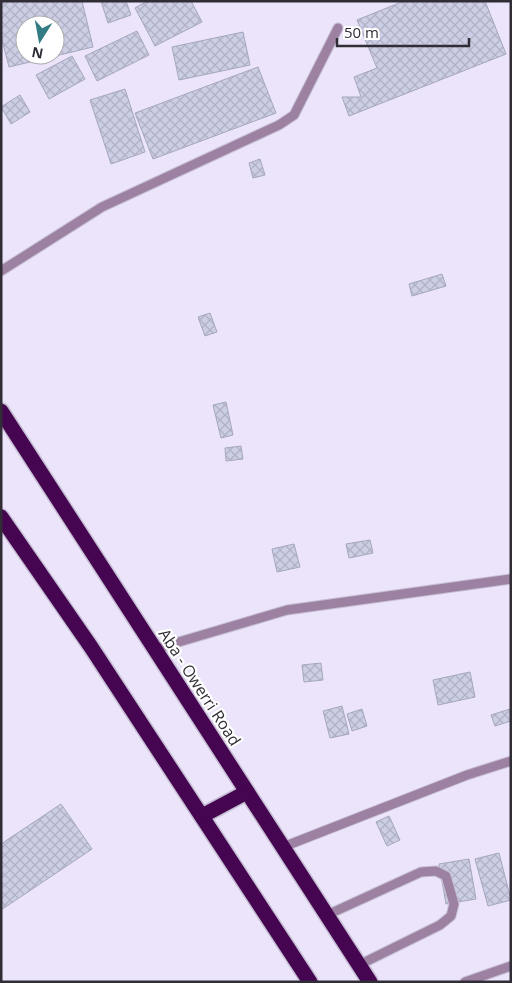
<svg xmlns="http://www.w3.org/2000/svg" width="512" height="983" viewBox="0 0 512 983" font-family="'Open Sans',sans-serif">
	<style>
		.building { fill: url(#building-cross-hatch); stroke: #a5a7bd; fill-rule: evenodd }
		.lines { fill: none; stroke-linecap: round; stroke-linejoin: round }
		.lane-casing { stroke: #c6bfd3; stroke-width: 11 }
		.highway-casing { stroke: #c6bfd3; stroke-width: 18 }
		.lane { stroke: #9d81a3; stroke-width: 9 }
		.highway { stroke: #450551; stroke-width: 15 }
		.labels { text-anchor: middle; stroke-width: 4.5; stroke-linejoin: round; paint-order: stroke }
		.street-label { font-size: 16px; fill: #302d36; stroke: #fff }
	</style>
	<defs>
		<pattern id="building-cross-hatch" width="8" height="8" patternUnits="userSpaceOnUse" patternTransform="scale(1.25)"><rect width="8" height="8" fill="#cccee5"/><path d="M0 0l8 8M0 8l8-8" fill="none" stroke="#b0b1c5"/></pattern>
	</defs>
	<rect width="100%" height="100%" fill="#ebe4fa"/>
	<g class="building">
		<path d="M1 1H82L93 47 9 67 1 36ZM25 25H55V55H25Z"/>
		<path d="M101 1H126L131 15 108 23Z"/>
		<path d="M147 1H191L202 22 155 46 135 8Z"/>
		<path d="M404 1H485L506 54 349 116 342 97H361L354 77 377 68 357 20Z"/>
		<path d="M137 31 149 55 97 81 85 56Z"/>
		<path d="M243 32 250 65 179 80 172 47Z"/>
		<path d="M72 56 85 79 49 99 36 75Z"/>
		<path d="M258 67 276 113 153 159 135 113Z"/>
		<path d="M125 89 145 152 111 164 90 100Z"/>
		<path d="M20 95 30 112 11 124 1 107Z"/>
		<path d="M260 159 265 175 253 178 249 163Z"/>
		<path d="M442 274 446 286 412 296 409 284Z"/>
		<path d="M210 313 217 332 205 336 198 317Z"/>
		<path d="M226 402 233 435 221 438 213 405Z"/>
		<path d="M241 446 243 459 226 461 225 448Z"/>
		<path d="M370 540 373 553 349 558 346 544Z"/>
		<path d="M294 544 300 567 277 572 272 549Z"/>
		<path d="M321 663 323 680 304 682 302 665Z"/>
		<path d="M470 672 475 697 438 705 433 680Z"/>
		<path d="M342 706 349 734 330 738 323 711Z"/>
		<path d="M362 709 367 726 352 731 347 714Z"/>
		<path d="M510 709 511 721 495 726 491 715Z"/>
		<path d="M61 804 92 849 1 910V844Z"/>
		<path d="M389 816 400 840 387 846 376 822Z"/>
		<path d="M499 853 511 900 488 906 475 859Z"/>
		<path d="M469 859 476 899 446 904 439 864Z"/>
	</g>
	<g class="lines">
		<defs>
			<g id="lane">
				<path d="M1 271 102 207 279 125 294 115 338 28"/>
				<path d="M155 649 287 610 511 579"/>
				<path d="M283 847 467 775 511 761"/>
				<path d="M327 915 421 872 436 871 446 876 454 904 451 916 440 925 359 965"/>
				<path d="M465 982 511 966"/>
			</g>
			<g id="highway">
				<path d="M1 411 370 982"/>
				<path d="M1 517 91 647 310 982"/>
				<path d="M202 816 247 792"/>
			</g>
		</defs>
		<use href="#lane" class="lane-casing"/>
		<use href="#highway" class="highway-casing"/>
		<use href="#lane" class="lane"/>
		<use href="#highway" class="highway"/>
	</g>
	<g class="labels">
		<g class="street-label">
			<text transform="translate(200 687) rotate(57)" y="6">Aba - Owerri Road</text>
		</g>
	</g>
	<rect width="512" height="983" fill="none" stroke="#302d36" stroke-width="5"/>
	<g transform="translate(40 40) rotate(191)"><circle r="24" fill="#ffffff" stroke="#acabaf"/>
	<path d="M0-4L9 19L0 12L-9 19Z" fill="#347c84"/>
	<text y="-8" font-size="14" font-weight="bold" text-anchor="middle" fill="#302d36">N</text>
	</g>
	<path d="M337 38v8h132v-8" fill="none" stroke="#302d36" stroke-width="2.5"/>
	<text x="344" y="38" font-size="15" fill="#302d36" stroke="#ffffff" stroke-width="4" paint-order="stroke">50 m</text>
</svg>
